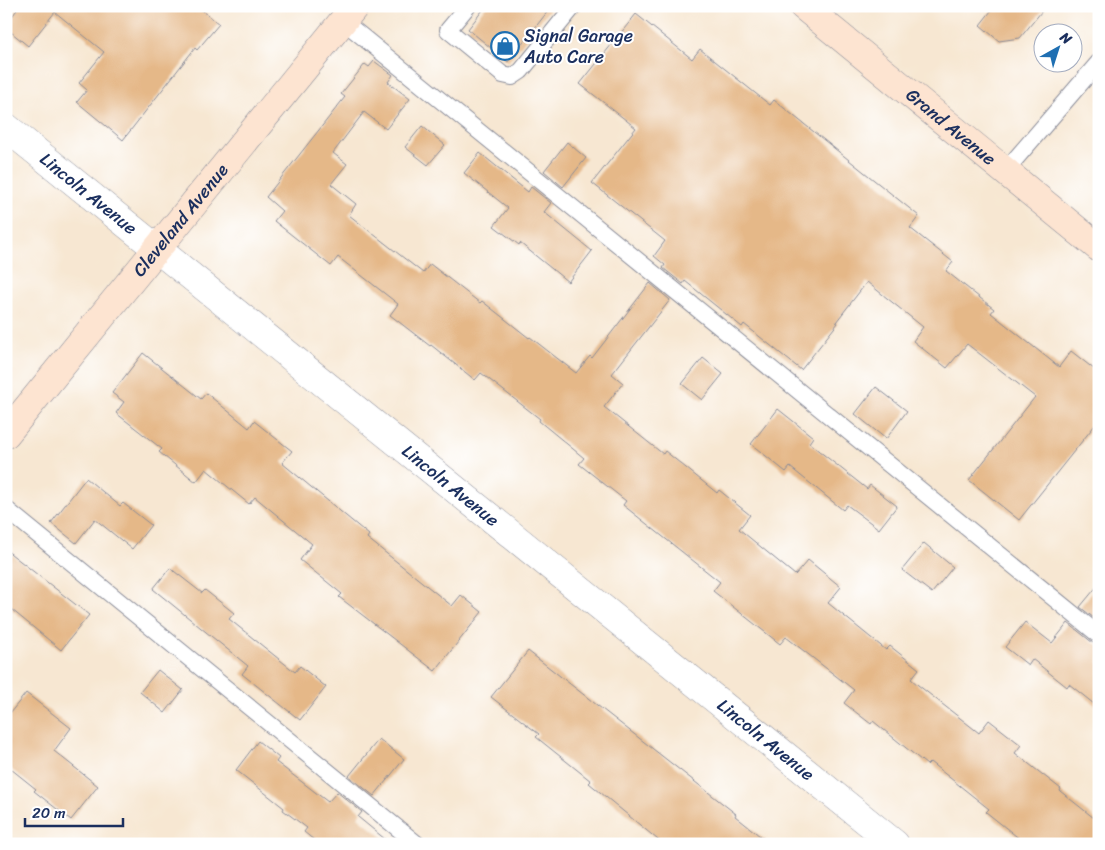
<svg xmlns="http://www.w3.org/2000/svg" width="1105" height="850" viewBox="0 0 1105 850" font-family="Sriracha,sans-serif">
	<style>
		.building { fill: #e5b888 }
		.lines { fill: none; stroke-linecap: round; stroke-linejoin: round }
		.lane-casing { stroke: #898b98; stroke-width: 18 }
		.street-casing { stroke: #898b98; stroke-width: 29 }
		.secondary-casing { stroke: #898b98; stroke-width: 29 }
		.lane { stroke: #fff; stroke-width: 16 }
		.street { stroke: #fff; stroke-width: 28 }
		.secondary { stroke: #fde4d1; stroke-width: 28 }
		.labels { text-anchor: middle; stroke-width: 4; stroke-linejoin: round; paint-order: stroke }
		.poi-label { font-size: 18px; fill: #1b2f5e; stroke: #fff; text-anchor: start }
		.street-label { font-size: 18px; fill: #1b2f5e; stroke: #fff }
	</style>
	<rect width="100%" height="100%" fill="#fff"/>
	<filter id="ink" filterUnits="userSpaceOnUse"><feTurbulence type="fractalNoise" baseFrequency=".02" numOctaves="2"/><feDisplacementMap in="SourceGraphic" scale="10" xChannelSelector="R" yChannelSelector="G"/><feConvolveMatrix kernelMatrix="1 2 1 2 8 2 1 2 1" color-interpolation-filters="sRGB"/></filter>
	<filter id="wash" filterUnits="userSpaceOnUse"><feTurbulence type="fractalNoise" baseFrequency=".0096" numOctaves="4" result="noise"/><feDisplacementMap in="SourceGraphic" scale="20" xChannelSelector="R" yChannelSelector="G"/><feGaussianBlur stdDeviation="1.12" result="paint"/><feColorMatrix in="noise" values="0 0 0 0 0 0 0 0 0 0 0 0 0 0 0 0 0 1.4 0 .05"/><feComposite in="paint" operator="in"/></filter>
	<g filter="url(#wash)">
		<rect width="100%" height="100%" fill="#f7e7d2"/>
		<g id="blocks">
			<g class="building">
				<path d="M20 6H197L219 24 197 50 195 48 123 140 77 102 87 90 79 83 104 52 55 12 28 46 6 28V24Z"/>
				<path d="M486 6H552L508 62 468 29Z"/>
				<path d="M995 6H1046L1020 38 999 41 980 25Z"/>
				<path d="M636 14 692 59 700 49 770 105 774 100 919 216 910 228 953 262 946 271 994 309 991 313 1059 367 1071 351 1099 373V420L1019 520 969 480 1035 397 967 344 947 368 913 341 923 327 867 282 836 322 838 323 801 370 744 324 742 327 685 281 683 284 663 268 665 265 654 256 665 241 592 183 636 128 580 84Z"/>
				<path d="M374 61 393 75 388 82 410 99 386 129 364 112 333 153 347 164 331 184 356 204 349 215 423 273 430 264 480 303 482 301 529 338 530 337 576 373 590 356 592 358 650 283 670 300 612 374 623 383 604 407 663 454 665 451 717 493 719 490 750 515 739 529 795 575 808 560 841 587 828 603 886 650 890 646 919 669 911 679 918 685 979 733 989 720 1021 745 1015 753 1061 789 1060 791 1099 822V844H1026L986 812 989 809 930 762 927 765 873 721 871 724 844 703 854 690 786 637 780 644 713 591 720 582 623 505 626 501 579 464 584 458 539 421 540 419 481 373 475 380 431 345 430 346 390 315 398 304 338 257 331 266 274 221 282 211 266 197 345 97 341 94 365 64 369 67Z"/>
				<path d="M422 126 445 145 428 165 405 147Z"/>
				<path d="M567 142 586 158 563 187 544 171Z"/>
				<path d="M480 153 528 192 531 187 551 203 544 212 592 251 568 282 520 243 519 245 494 226 508 208 464 173Z"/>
				<path d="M143 353 201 399 206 393 249 428 254 421 292 451 282 463 369 535 367 538 452 606 461 595 482 612 435 671 339 597 342 594 300 560 312 544 255 497 249 504 206 469 196 482 159 452 162 449 116 413 124 402 112 393Z"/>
				<path d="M703 358 723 374 702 400 682 384Z"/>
				<path d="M876 387 907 411 886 439 855 414Z"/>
				<path d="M778 409 813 437 809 443 867 489 870 485 897 506 879 529 847 505 843 510 790 467 786 472 751 444Z"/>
				<path d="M86 478 120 506 123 503 151 525 132 549 95 519 76 543 51 523Z"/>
				<path d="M924 543 953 567 932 593 902 570Z"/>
				<path d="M6 550 89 615 61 650 6 605Z"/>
				<path d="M170 568 202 593 205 590 234 613 229 619 295 672 300 666 326 687 300 720 242 674 248 666 153 589Z"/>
				<path d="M1099 584V622L1080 607Z"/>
				<path d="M1025 622 1052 643 1068 623 1093 643 1099 645V708L1069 684 1067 687 1032 659 1028 665 1005 647Z"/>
				<path d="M528 651 736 814 735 816 770 844H663L589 783 591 781 536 737 539 734 491 697Z"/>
				<path d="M158 670 183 690 165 713 140 692Z"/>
				<path d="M26 693 71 728 54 751 98 786 71 820 34 791 36 789 6 765V718Z"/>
				<path d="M379 739 404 759 374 796 349 776Z"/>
				<path d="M258 741 279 758 276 762 328 802 337 792 362 812 358 817 391 844H319L304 832 307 828 283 810 284 808 236 770Z"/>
			</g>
		</g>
	</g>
	<g filter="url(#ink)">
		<use href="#blocks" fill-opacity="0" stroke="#898b98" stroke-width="1"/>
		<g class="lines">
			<defs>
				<g id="lane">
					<path d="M468 6 448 30 503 75 512 77 521 71 574 6"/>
					<path d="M343 21 1099 635"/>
					<path d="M1005 171 1099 62"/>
					<path d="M6 509 417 844"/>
				</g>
				<g id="street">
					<path id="s1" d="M6 127 895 844"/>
				</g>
				<g id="secondary">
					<path id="s2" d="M803 6 1099 248"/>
					<path id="s3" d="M6 434 355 6"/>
				</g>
			</defs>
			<use href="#lane" class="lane-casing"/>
			<use href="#street" class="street-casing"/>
			<use href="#secondary" class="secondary-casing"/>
			<use href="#lane" class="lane"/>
			<use href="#street" class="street"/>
			<use href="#secondary" class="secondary"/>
		</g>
	</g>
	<defs>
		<symbol id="shop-ring" viewBox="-11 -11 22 22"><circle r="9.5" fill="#fff" stroke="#1f6fb2" stroke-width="1.5"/><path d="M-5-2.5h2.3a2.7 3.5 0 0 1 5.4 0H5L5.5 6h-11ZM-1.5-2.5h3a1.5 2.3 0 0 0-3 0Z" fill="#1f6fb2"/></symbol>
	</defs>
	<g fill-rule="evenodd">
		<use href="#shop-ring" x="489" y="30" width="32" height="32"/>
	</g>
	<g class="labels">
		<g class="poi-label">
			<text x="524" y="42">Signal Garage<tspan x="524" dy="21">Auto Care</tspan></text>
		</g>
		<g class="street-label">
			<text dy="6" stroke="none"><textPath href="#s2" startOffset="191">Grand Avenue</textPath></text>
			<text dy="6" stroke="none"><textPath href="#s1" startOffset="106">Lincoln Avenue</textPath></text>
			<text dy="6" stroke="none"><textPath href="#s3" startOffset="276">Cleveland Avenue</textPath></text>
			<text dy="6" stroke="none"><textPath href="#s1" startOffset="571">Lincoln Avenue</textPath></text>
			<text dy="6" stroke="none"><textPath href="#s1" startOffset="976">Lincoln Avenue</textPath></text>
		</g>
	</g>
	<rect width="1105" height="850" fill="none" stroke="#fff" stroke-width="25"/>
	<g transform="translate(1058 48) rotate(39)"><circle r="24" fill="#ffffff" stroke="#a4acbf"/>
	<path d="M0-4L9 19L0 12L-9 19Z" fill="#1f6fb2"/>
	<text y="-8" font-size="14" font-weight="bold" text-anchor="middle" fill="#1b2f5e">N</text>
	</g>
	<path d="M25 818v8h98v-8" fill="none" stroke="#1b2f5e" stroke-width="2.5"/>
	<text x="32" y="818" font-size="15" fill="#1b2f5e" stroke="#ffffff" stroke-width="4" paint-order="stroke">20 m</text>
</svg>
